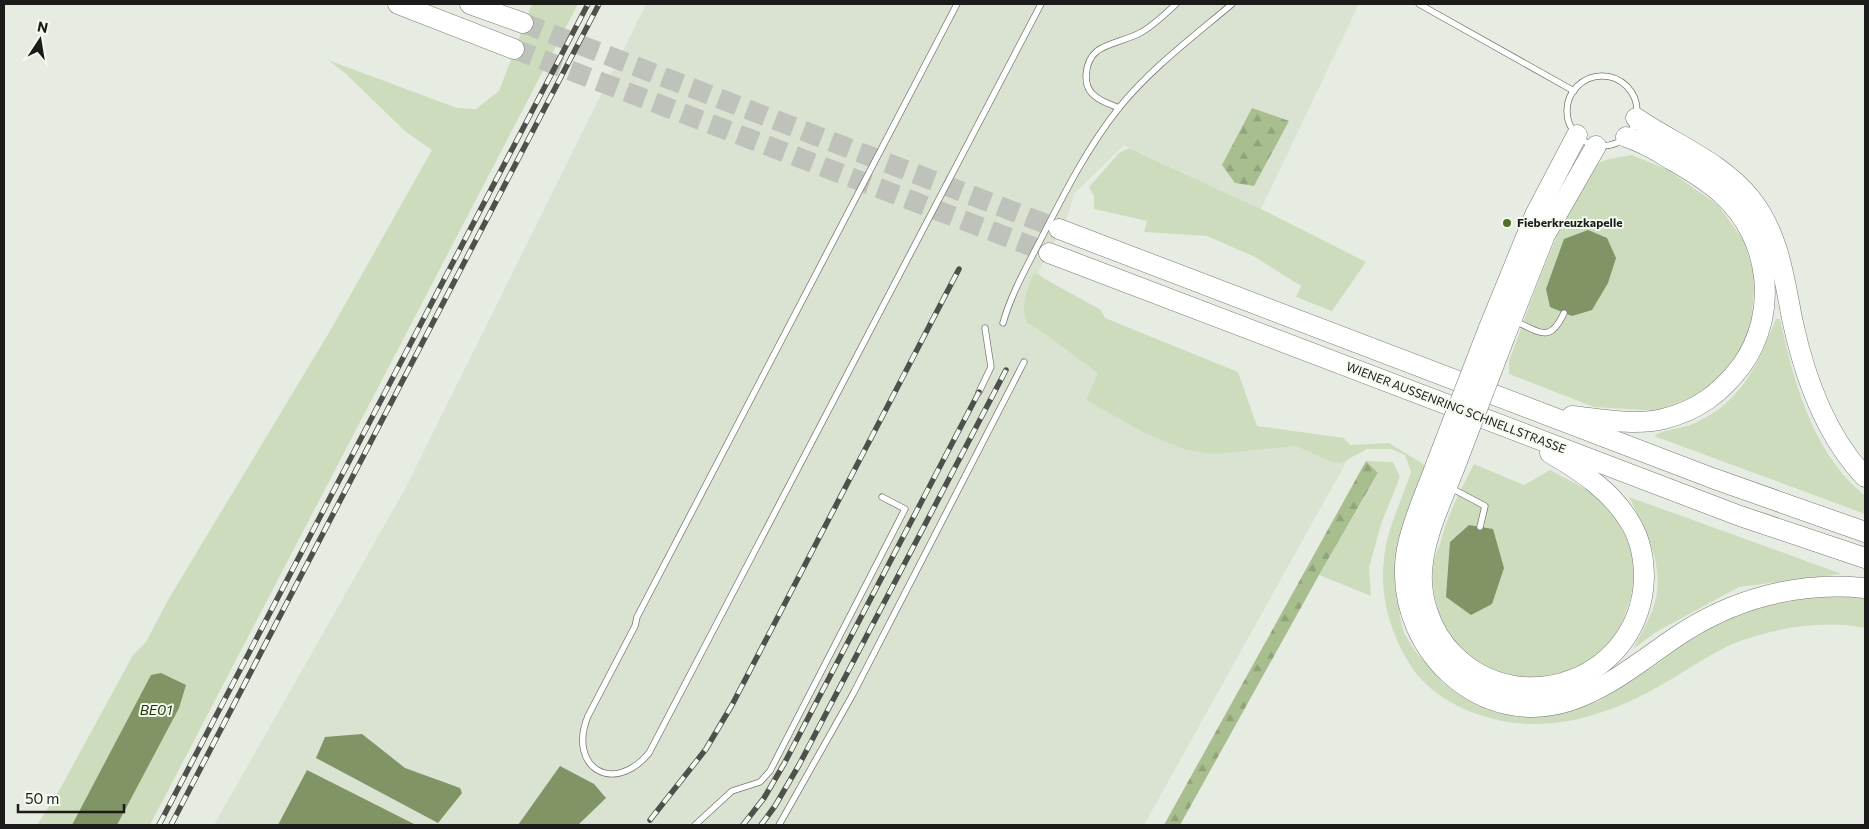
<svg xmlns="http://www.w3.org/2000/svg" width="1869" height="829" viewBox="0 0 1869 829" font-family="Commissioner,sans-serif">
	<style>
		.built { fill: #dae2d1 }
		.green { fill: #cedcbe }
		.forest { fill: url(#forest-firs) }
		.water { fill: #809466 }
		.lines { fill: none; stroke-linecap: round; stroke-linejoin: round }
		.motorway-tunnel { stroke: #bec2ba; stroke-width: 20; stroke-dasharray: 20 10; stroke-linecap: butt }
		.service-casing { stroke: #767a72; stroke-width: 7 }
		.motorway-casing { stroke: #767a72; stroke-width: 21 }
		.service { stroke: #fff; stroke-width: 5.5 }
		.motorway { stroke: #fff; stroke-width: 20 }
		.rail-casing { stroke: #4e504c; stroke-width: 5.5 }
		.rail { stroke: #f4f9ef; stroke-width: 4; stroke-dasharray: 11; stroke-linecap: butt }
		.motorway-bridge-casing { stroke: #767a72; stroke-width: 21; stroke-linecap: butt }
		.motorway-bridge { stroke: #fff; stroke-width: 20 }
		.poi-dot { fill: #537024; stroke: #f4f9ef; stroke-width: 2 }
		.labels { text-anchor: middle; stroke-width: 4; stroke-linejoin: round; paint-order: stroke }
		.poi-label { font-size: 12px; font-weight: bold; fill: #1b1c19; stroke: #f4f9ef; text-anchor: start }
		.street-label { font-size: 12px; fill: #1b1c19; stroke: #f4f9ef }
		.water-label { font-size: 14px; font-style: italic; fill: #223500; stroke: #f4f9ef }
	</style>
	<defs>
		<pattern id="forest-firs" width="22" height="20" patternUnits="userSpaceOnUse" patternTransform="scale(1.25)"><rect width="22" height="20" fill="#a8be8e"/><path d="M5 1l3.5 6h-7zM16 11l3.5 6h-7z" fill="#90a37a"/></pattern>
	</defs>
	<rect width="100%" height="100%" fill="#e7ece2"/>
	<path class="built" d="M646 4H1359L1261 209 1124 145 1074 194 1068 215 1038 273 1156 376 1152 425 1286 434 1349 457 1144 825H214L405 489Z"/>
	<g class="green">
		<path d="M532 4H578L150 825H37L60 789 133 655 146 642 168 600 330 331 432 150 406 132 345 73 328 60 457 108 476 109 499 91Z"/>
		<path d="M1129 148 1261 209 1366 262 1332 311 1296 297 1301 286 1255 257 1207 236 1144 232 1147 221 1094 209V196L1089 187 1119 153Z"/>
		<path d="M1632 155 1668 170 1718 205 1744 241 1755 278 1751 325 1738 359 1705 392 1660 411 1594 407 1509 374V361C1522 327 1574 176 1599 163 1607 158 1623 157 1632 155Z"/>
		<path d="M1034 273 1101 310 1105 318 1238 372 1257 426 1344 438 1350 445 1389 443 1423 464 1426 467 1399 542 1395 564 1400 617 1404 633 1415 651 1442 682 1459 695 1502 712 1553 713 1597 702 1659 663 1693 636 1735 616 1783 600 1841 593 1865 595V628C1824 620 1782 627 1743 640 1717 649 1694 666 1670 680 1613 714 1547 738 1480 715 1457 708 1430 692 1415 672 1386 630 1375 582 1389 533 1395 513 1404 492 1411 472L1405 455 1391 449H1367L1341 463 1332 462 1296 446 1215 454 1186 450 1145 433 1086 400 1098 373 1034 326 1027 323C1020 305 1027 290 1034 273Z"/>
		<path d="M1776 319H1780C1792 373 1806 428 1841 472 1848 481 1857 488 1865 496V514L1654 436C1666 428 1682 429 1695 423 1743 401 1757 365 1776 319Z"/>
		<path d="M1366 461 1393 462 1400 477 1381 524 1369 568 1371 596 1319 575 1378 474Z"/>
		<path d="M1474 464 1524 485 1550 470C1565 479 1587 487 1599 500 1634 535 1643 571 1624 617 1616 637 1602 657 1581 667 1575 671 1566 672 1559 673 1489 692 1430 641 1433 570 1433 561 1437 552 1440 544 1448 513 1459 493 1474 464Z"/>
		<path d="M1629 497 1842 574 1739 587 1656 632 1633 649C1639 637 1647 624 1652 611 1668 571 1647 533 1629 497Z"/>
	</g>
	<g class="forest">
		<path d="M1252 108 1289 121 1254 186 1235 183 1222 165Z"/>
		<path d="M1366 461 1378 473 1319 575 1180 825H1164Z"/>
	</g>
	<g class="water">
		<path d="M1588 230 1607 238 1616 258 1608 283 1592 310 1572 316 1550 307 1546 289 1564 239Z"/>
		<path d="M1469 525 1493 529 1504 568 1492 604 1471 615 1446 597 1450 542Z"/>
		<path d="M161 673 186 685 179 708 117 825H72L151 675Z"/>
		<path d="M362 734 405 768 460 788 462 793 438 823 316 758 325 737Z"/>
		<path d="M560 766 594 784 606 798 578 825H518Z"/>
		<path d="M307 770 416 825H278Z"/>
	</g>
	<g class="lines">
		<g class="motorway-tunnel">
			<path d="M523 23 1059 229"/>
			<path d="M514 49 1049 253"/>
		</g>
		<defs>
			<g id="service">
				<path d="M957 4 637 617 635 626 588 716C567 767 613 796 649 753L1041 4"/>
				<path d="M1419 4 1574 91"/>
				<circle cx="1602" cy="111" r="35"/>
				<path d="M1119 108C1111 104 1101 102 1095 96 1081 86 1085 61 1097 51 1108 43 1127 40 1140 33 1153 26 1165 14 1176 4"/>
				<path d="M1515 321C1541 333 1550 343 1564 313"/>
				<path d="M1003 323C1012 291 1029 263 1044 233 1066 190 1088 147 1118 109 1150 69 1193 37 1232 4"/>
				<path d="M979 392 991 367 985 328"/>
				<path d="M1451 488 1485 506 1480 527"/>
				<path d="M695 825 732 791 760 782 770 771 905 509 882 497"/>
				<path d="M779 825 853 694 1024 362"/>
			</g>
			<g id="motorway">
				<path d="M398 4 514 49"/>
				<path d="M470 4 523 23"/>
				<path d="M1636 118C1674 144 1722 162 1751 199 1780 236 1784 279 1793 323 1805 378 1826 436 1865 477"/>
				<path d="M1059 229 1712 478 1865 532"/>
				<path d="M1049 253 1740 516 1865 558"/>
				<path d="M1488 330 1535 215 1577 135"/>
				<path d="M1505 336 1545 235 1596 146"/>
				<path d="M1572 416C1600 419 1635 426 1663 419 1697 411 1721 393 1742 365 1779 313 1770 238 1723 195 1708 181 1688 169 1670 159 1656 150 1642 142 1626 137"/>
				<path d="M1437 462C1426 493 1406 534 1405 566 1401 653 1482 729 1569 701 1609 688 1642 660 1676 637 1732 599 1798 581 1865 588"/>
				<path d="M1454 469C1443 498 1427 530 1423 562 1418 594 1430 632 1454 655 1523 723 1641 677 1644 578 1644 559 1641 541 1631 524 1613 492 1581 471 1550 453"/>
			</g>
		</defs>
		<use href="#service" class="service-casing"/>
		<use href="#motorway" class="motorway-casing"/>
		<use href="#service" class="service"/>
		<use href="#motorway" class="motorway"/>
		<defs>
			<g id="rail">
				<path d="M650 820 706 749 732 705 959 269"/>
				<path d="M159 825 588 4"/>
				<path d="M171 825 599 4"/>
				<path d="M743 825 764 798 784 764 979 392"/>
				<path d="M761 825 775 806 799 765 1006 370"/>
			</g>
		</defs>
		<use href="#rail" class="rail-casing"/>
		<use href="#rail" class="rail"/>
		<defs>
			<g id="motorway-bridge">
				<path d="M1437 462 1488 330"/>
				<path d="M1454 469 1505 336"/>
			</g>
		</defs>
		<use href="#motorway-bridge" class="motorway-bridge-casing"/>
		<use href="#motorway-bridge" class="motorway-bridge"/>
	</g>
	<circle class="poi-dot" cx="1507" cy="223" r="5"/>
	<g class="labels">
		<g class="poi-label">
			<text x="1517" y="227">Fieberkreuzkapelle</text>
		</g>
		<g class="street-label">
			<text transform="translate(1456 408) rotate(21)" y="4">WIENER AUSSENRING SCHNELLSTRASSE</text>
		</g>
		<g class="water-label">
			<text x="156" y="715">BE01</text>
		</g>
	</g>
	<rect width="1869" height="829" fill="none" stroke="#1b1c19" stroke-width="10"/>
	<g transform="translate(40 40) rotate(12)" stroke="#f4f9ef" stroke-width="4" paint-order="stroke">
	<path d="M0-4L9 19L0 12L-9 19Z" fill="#1b1c19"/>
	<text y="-8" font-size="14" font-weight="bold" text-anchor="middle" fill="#1b1c19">N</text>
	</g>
	<path d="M18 804v8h106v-8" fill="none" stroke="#1b1c19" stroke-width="2.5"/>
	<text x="25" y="804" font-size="15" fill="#1b1c19" stroke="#f4f9ef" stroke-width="4" paint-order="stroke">50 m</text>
</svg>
